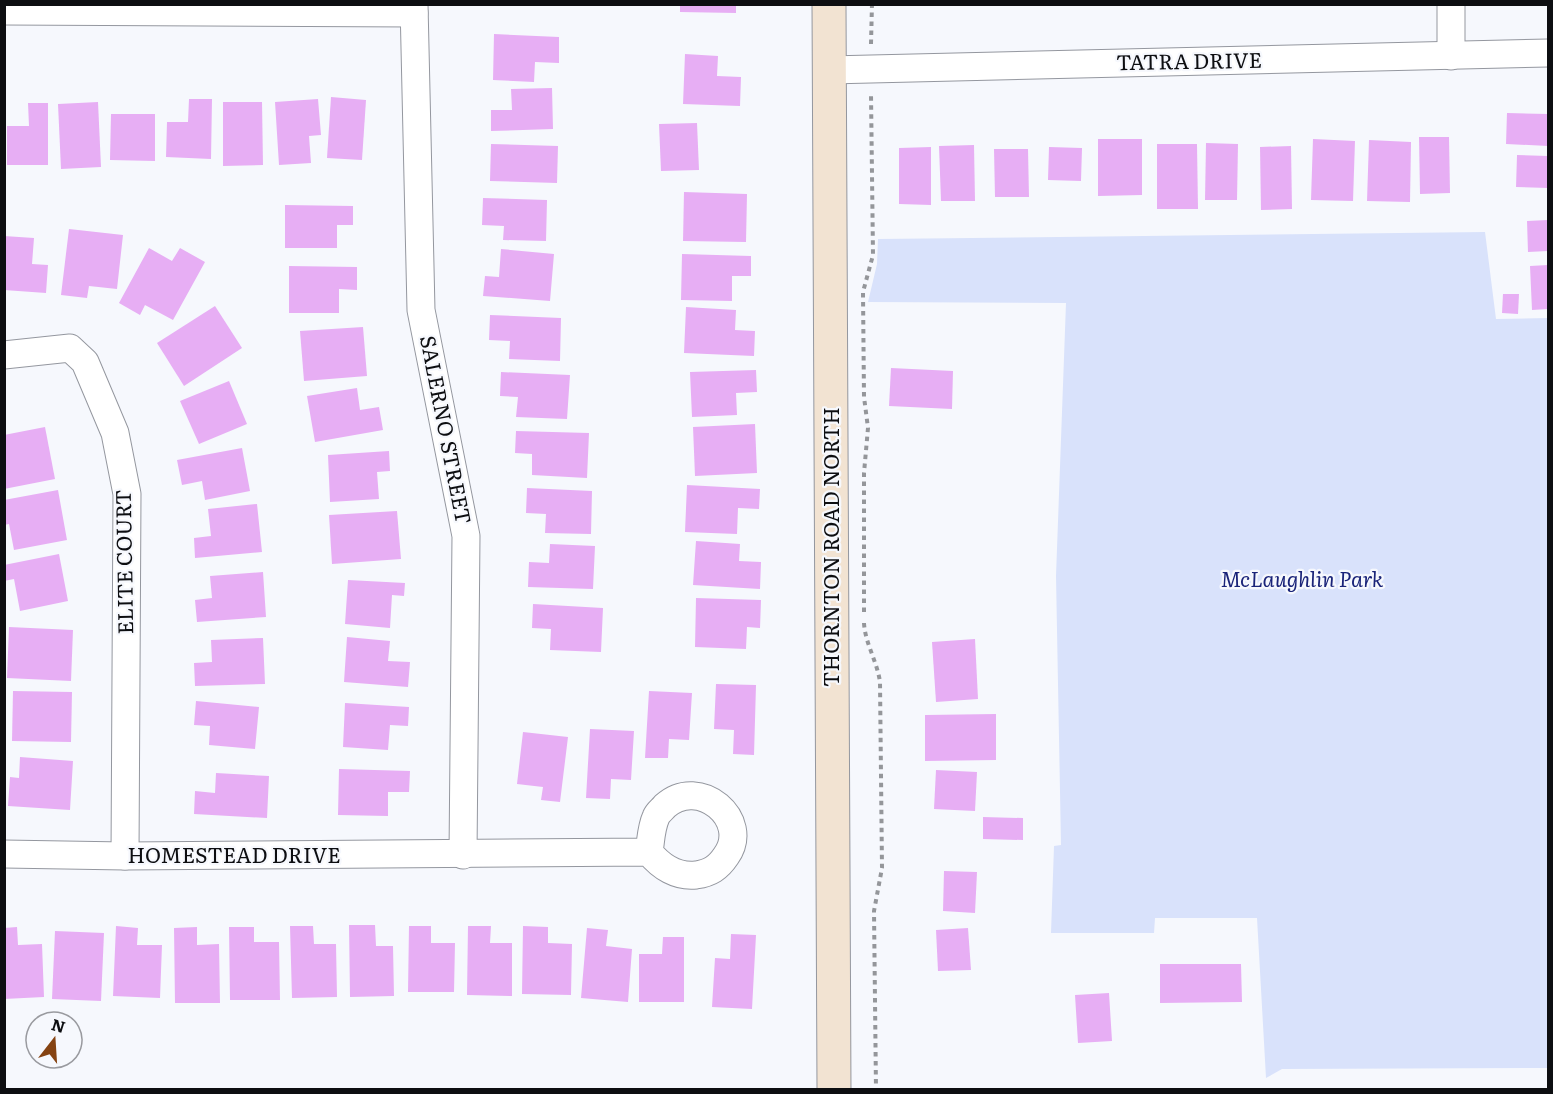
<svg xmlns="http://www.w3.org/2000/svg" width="1553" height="1094" viewBox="0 0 1553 1094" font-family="Literata,serif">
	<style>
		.green { fill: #d9e2fb }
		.building { fill: #e7aef4 }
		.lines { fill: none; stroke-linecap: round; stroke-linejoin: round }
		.minor-casing { stroke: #94979f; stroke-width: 29 }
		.secondary-casing { stroke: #94979f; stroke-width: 35 }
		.path { stroke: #94969a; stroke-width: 4; stroke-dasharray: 4.5 4.5; stroke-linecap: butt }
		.minor { stroke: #fff; stroke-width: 27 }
		.secondary { stroke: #f2e3d2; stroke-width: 33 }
		.labels { text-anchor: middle; stroke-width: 4.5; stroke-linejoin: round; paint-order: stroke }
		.street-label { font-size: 21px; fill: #0d0e11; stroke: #f6f8fd }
		.park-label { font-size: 21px; font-style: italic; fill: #1a2479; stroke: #f6f8fd }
	</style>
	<rect width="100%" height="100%" fill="#f6f8fd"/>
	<path class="green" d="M1485 232 1496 319 1548 318V1068L1282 1069 1266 1078 1257 918H1155L1154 933H1051L1054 846 1061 845 1056 576 1066 303 868 302 877 264 878 239Z"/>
	<g class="building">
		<path d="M680 4H736V13L680 12Z"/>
		<path d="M494 34 559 37V63L535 62 534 82 493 80Z"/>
		<path d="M685 54 718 56 717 76 741 77 740 106 683 104Z"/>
		<path d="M552 88 553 129 491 131V110H512L511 89Z"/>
		<path d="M331 97 366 100 362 160 327 158Z"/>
		<path d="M189 99H212L211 159 166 157 167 122H188Z"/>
		<path d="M318 99 321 135 309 136 311 163 279 165 275 102Z"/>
		<path d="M98 102 101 167 61 169 58 104Z"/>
		<path d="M223 102H262L263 165 223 166Z"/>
		<path d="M28 103H48V165H7V126H29Z"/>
		<path d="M1507 113 1548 114V146L1506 144Z"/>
		<path d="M111 114H155V161L110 160Z"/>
		<path d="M697 123 699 170 661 171 659 124Z"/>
		<path d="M1419 137H1449L1450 193 1420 194Z"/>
		<path d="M1098 139H1142V195L1098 196Z"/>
		<path d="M1313 139 1355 141 1353 201 1311 200Z"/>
		<path d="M1369 140 1411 142 1410 202 1367 201Z"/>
		<path d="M1206 143 1238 144 1237 200H1205Z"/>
		<path d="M491 144 558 146 557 183 490 181Z"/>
		<path d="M1157 144H1197L1198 209H1157Z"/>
		<path d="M974 145 975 201H941L939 146Z"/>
		<path d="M1291 146 1292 209 1261 210 1260 147Z"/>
		<path d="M931 147V205L899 204V148Z"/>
		<path d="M1049 147 1082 148 1081 181 1048 180Z"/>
		<path d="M994 149H1028L1029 197H995Z"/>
		<path d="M1517 155 1548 156V188L1516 187Z"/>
		<path d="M684 192 747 194 746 242 683 241Z"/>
		<path d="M483 198 547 200 546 241 503 240 504 226 482 225Z"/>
		<path d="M285 205 353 206V225H337V248H285Z"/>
		<path d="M1548 220V251L1528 252 1527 221Z"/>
		<path d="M69 229 123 235 117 289 89 286 87 298 61 295Z"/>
		<path d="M4 236 34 238 32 264 48 265 46 293 4 290Z"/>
		<path d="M149 248 172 261 180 248 205 262 173 320 145 305 140 315 119 303Z"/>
		<path d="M501 249 554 254 550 301 483 296 485 276 499 277Z"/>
		<path d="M682 254 751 256V276H732V301L681 300Z"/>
		<path d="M1548 265V309L1532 310 1530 266Z"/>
		<path d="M289 266 357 267V290L339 289V313H289Z"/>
		<path d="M1503 294H1519L1518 314 1502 313Z"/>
		<path d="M215 306 242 348 184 386 157 343Z"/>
		<path d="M686 307 736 310 735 330 755 331 754 356 684 353Z"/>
		<path d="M490 315 561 318 560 361 509 359 510 341 489 340Z"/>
		<path d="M363 327 367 376 304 381 300 331Z"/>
		<path d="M891 368 953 371 952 409 889 406Z"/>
		<path d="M756 370 757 392 736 393 737 415 692 417 690 372Z"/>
		<path d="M501 372 570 375 567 419 516 417 518 397 500 396Z"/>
		<path d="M229 381 247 424 199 444 180 401Z"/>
		<path d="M357 388 360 410 379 407 383 430 315 442 307 396Z"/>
		<path d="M755 424 757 473 695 476 693 427Z"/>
		<path d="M45 427 55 479 4 489V435Z"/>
		<path d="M516 431 589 433 587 478 532 475V454L515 453Z"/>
		<path d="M242 448 250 491 205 500 202 481 182 485 177 460Z"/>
		<path d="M389 451 390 471 377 472 379 499 330 502 328 455Z"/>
		<path d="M687 485 760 489 759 509 738 508 737 534 685 532Z"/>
		<path d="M527 488 592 491 591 534 545 533 546 514 526 513Z"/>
		<path d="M58 490 67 540 14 550 9 524 4 525V500Z"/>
		<path d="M257 504 262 552 195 558 194 538 211 536 208 509Z"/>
		<path d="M397 511 401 559 332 564 329 515Z"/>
		<path d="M696 541 740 544 739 561 761 562 760 589 693 585Z"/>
		<path d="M550 544 595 546 593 589 528 587 529 562 549 563Z"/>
		<path d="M59 554 68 601 20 611 14 579 4 581V565Z"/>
		<path d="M263 572 266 617 197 622 195 600 212 598 210 576Z"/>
		<path d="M348 580 405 583 404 596 392 595 390 628 345 624Z"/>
		<path d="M696 598 761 600 760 628 747 627 746 649 695 647Z"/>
		<path d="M533 604 603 608 601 652 550 650 551 629 532 628Z"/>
		<path d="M9 627 73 630 71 681 7 678Z"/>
		<path d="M347 637 390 641 388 661 410 662 408 687 344 682Z"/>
		<path d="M263 638 265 684 195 686 194 663 212 662 211 640Z"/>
		<path d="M975 639 978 699 936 702 932 642Z"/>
		<path d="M716 684 756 685 754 755 733 754 734 730 714 729Z"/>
		<path d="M13 691 72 692 71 742 12 741Z"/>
		<path d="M649 691 692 693 689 740 669 739 668 758H645Z"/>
		<path d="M196 701 259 707 255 749 209 745 210 726 194 725Z"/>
		<path d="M345 703 409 707 408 726 390 725 388 750 343 747Z"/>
		<path d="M996 714V760L925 761V715Z"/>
		<path d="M590 729 634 731 631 780 611 779 610 799 586 798Z"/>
		<path d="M523 732 568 737 560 802 541 800 543 787 517 784Z"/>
		<path d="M20 757 73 761 70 810 8 806 10 777 19 778Z"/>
		<path d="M339 769 410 771 409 792H388V816L338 815Z"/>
		<path d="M936 770 977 772 975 811 934 809Z"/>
		<path d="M216 773 269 776 267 818 194 814 195 791 215 793Z"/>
		<path d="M983 817 1023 818V840L983 839Z"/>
		<path d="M944 871 977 872 975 913 943 911Z"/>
		<path d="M349 925H375L376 946H393L394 996 350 997Z"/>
		<path d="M116 926 138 928 137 945H162L160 998 113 996Z"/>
		<path d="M290 926H313L314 944H336L337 997 292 998Z"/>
		<path d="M409 926H431V943H455L454 992H408Z"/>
		<path d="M468 926H491L490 943H512V996L467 995Z"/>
		<path d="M523 926 548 927V943L572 944 571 995 522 994Z"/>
		<path d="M17 927 18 945 42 944 44 997 4 999V928Z"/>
		<path d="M197 927V945L219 944 220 1003H175L174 928Z"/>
		<path d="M229 927H254V942H279L280 1000H230Z"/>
		<path d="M587 928 608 930 606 946 632 949 628 1002 581 998Z"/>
		<path d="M968 928 971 970 938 971 936 930Z"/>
		<path d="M55 931 104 933 101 1001 52 999Z"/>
		<path d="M731 934 756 935 752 1009 712 1007 715 958 730 959Z"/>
		<path d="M663 937H684V1002H639V954H662Z"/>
		<path d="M1160 964H1241L1242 1002 1160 1003Z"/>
		<path d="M1109 993 1112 1041 1078 1043 1075 995Z"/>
	</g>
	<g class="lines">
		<defs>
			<g id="minor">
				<path d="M414 4 421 310 466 536 463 855"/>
				<path d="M4 11 414 13"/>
				<path d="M1451 56V4"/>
				<path d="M829 70 1548 53"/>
				<path d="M4 355 70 348 85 362 115 433 127 494 125 856"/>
				<path d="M4 854 125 856 649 852C661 867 677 877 696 875 710 873 718 868 726 856 752 820 699 775 665 806 662 810 658 812 656 817 651 828 651 840 649 852"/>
			</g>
			<path id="secondary" d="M829 4 834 1090"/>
		</defs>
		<use href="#minor" class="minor-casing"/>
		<use href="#secondary" class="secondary-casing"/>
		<g class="path">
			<path d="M871 44 872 4"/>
			<path d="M864 612V473L868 428 864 397 863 292 873 255 871 94"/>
			<path d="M864 623C865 643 877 661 880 682L882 868 874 911 876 1090"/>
		</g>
		<use href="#minor" class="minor"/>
		<use href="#secondary" class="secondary"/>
	</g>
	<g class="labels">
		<g class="street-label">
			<text transform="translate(1189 62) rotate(-1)" y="7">TATRA DRIVE</text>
			<text transform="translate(445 430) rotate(79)" y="7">SALERNO STREET</text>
			<text transform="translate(832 547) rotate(-90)" y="7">THORNTON ROAD NORTH</text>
			<text transform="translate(125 562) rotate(-91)" y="7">ELITE COURT</text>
			<text x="234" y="863">HOMESTEAD DRIVE</text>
		</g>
		<g class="park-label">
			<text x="1302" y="587">McLaughlin Park</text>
		</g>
	</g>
	<rect width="1553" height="1094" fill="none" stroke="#0d0e11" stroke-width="12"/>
	<g transform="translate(54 1040) rotate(17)"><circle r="28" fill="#f6f8fd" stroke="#999a9f" stroke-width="1.5"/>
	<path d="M0-4.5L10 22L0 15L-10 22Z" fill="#854312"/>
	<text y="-9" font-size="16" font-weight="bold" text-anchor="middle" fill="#0d0e11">N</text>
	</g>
</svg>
